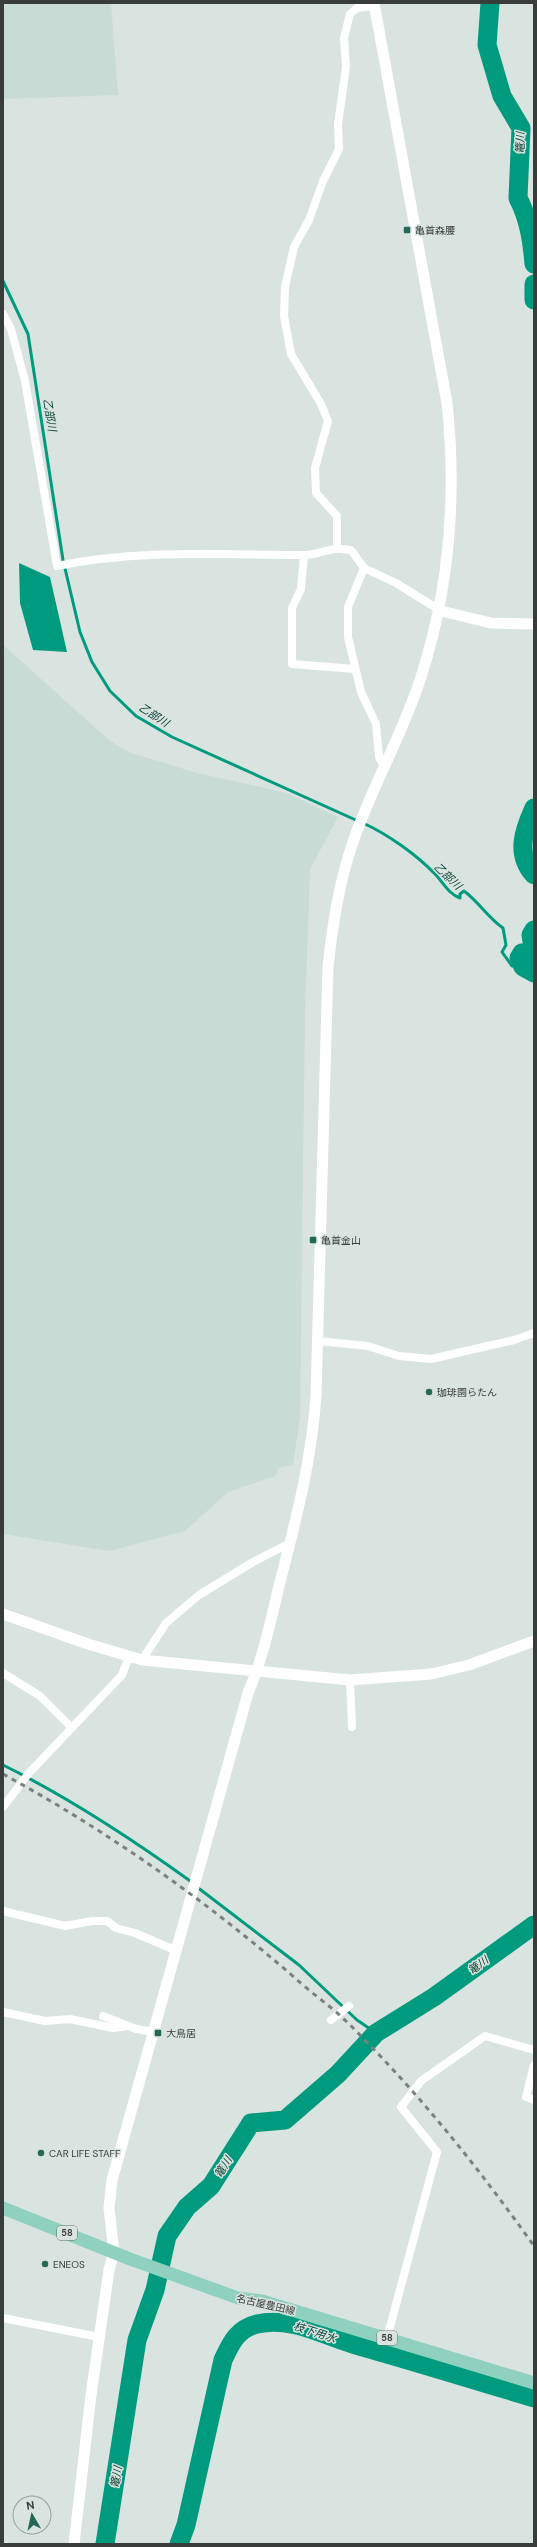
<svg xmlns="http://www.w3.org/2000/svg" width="537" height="2547" viewBox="0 0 537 2547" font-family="'DM Sans','Noto Sans JP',sans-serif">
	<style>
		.built { fill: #c8dbd4 }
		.water { fill: #009b7e }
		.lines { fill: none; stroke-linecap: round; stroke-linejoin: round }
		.stream { stroke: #009b7e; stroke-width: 3 }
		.river { stroke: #009b7e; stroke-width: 19 }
		.minor { stroke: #fff; stroke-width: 8 }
		.tertiary { stroke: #fff; stroke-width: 11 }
		.primary { stroke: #8fd0bf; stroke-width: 13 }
		.rail { stroke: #7a817e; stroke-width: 3; stroke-dasharray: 5 5; stroke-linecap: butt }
		.poi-dot { fill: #266857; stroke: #d9e3df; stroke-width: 1.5 }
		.labels { text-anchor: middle; stroke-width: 3; stroke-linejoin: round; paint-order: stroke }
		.shield { fill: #d9e3df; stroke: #686e6c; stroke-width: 1 }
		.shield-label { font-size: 9px; font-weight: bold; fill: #383c3a }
		.poi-label { font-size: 10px; fill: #383c3a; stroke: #d9e3df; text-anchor: start }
		.street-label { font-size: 10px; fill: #383c3a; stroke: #d9e3df }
		.water-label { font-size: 11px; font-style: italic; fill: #063e32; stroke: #d9e3df }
	</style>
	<rect width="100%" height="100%" fill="#d9e3df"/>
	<g class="built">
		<path d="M3 3H111L118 95 3 99Z"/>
		<path d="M3 645 110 741 131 753 197 773 287 793 338 817 310 869 305 1012 300 1417 293 1465 280 1467 275 1476 228 1492 185 1531 109 1551 3 1534Z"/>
	</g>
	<path class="water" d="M19 563 50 577 67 652 33 650 20 603Z"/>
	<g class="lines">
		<g class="stream">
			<path d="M3 281 28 334 63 560 80 632 92 662 110 691 136 716 172 737 358 821"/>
			<path d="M363 823C389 835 417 855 436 875 444 884 449 894 460 898V894L464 891C479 902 488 918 503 928L506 945 502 952 512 966 523 967"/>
			<path d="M3 1765C70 1798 132 1839 193 1883"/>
			<path d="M197 1887 299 1965 357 2020 376 2033"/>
		</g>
		<g class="river">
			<path d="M490 3 487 45 502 96 521 128 518 198C529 219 532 241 534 264"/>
			<path d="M534 284V300"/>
			<path d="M534 808C524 830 515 854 534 875"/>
			<path d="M534 930 531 935 534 954 522 953 519 958 523 967 534 973"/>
			<path d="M105 2544 137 2340 155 2290 167 2236 187 2207 211 2186 251 2123 285 2120 338 2074 376 2033 434 1997 534 1925"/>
			<path d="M179 2544 186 2525 223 2360C231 2343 237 2329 257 2324 292 2316 324 2336 356 2345 416 2362 475 2380 534 2398"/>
		</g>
		<g class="minor">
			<path d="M3 314 11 329 25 381 57 566C141 549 219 555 304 555 316 555 325 550 336 549 341 548 347 550 351 550L364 568 396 583 441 611"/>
			<path d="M337 548V516L316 493 315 468 328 421 321 404 291 354 284 316 285 287 294 247 309 220 323 181 339 149 338 124 346 67 344 38 350 14 357 8 374 6"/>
			<path d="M304 555 301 589 292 608V664L355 669"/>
			<path d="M364 568 348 607V637L361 692 376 724 379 757 384 766"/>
			<path d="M318 1341 368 1346 399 1356 431 1359 514 1340 534 1333"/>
			<path d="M142 1660 166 1623 199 1595 253 1562 290 1543"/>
			<path d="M3 1673 40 1696 72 1728"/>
			<path d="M350 1680 352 1727"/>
			<path d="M3 1807 29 1773 122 1675 129 1657"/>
			<path d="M3 1911 65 1926 92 1921H107L116 1928 135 1933 177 1951"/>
			<path d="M3 2012 45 2021 70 2019 113 2028 128 2026"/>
			<path d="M103 2016 136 2029 154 2032"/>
			<path d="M331 2020 349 2006"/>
			<path d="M534 2065 526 2097 534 2100"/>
			<path d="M3 2318 99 2337"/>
			<path d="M387 2338 437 2152 401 2107 421 2081 485 2036 534 2050"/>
		</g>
		<g class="tertiary">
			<path d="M441 611 491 623 534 624"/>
			<path d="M3 1614 88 1644 142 1660 350 1680 431 1674 469 1665 534 1641"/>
			<path d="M74 2544 91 2395 109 2270 114 2252 109 2208 112 2180 248 1693C263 1658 271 1620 280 1582 296 1520 312 1459 316 1395L328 966C333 923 339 882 353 842 372 786 403 734 421 677 450 587 457 498 447 403L374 3"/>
		</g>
		<path class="primary" d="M3 2208 130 2259 238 2298 262 2301 534 2383"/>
		<path class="rail" d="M3 1774C111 1833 211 1904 303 1985 318 1998 334 2009 347 2022 417 2091 478 2167 534 2246"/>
	</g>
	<g class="poi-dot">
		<rect x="403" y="226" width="8" height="8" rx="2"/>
		<rect x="309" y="1236" width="8" height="8" rx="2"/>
		<circle cx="429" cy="1392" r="4"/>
		<rect x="154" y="2029" width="8" height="8" rx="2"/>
		<circle cx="41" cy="2153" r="4"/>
		<circle cx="45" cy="2264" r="4"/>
	</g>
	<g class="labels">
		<g class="shield">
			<rect x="57" y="2226" width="20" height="14" rx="3"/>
			<rect x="377" y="2331" width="20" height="14" rx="3"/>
		</g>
		<g class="shield-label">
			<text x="67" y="2236">58</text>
			<text x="387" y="2341">58</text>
		</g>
		<g class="poi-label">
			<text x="415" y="234">亀首森腰</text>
			<text x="321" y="1244">亀首金山</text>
			<text x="437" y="1396">珈琲園らたん</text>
			<text x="166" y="2037">大鳥居</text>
			<text x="49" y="2157">CAR LIFE STAFF</text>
			<text x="53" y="2268">ENEOS</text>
		</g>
		<g class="street-label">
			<text transform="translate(266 2304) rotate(13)" y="4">名古屋豊田線</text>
		</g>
		<g class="water-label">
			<text transform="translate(520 143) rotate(-89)" y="4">篭川</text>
			<text transform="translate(50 415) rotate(81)" y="4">乙部川</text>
			<text transform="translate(154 715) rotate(33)" y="4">乙部川</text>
			<text transform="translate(448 876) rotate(43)" y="4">乙部川</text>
			<text transform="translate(478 1965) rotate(-36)" y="4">篭川</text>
			<text transform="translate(223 2167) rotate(-58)" y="4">篭川</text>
			<text transform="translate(315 2332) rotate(18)" y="4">枝下用水</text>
			<text transform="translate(116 2477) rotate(-81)" y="4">篭川</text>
		</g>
	</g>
	<rect width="537" height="2547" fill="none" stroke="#383c3a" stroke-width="8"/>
	<g transform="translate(32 2515) rotate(351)"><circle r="19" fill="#d9e3df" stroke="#99a09d"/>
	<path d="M0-3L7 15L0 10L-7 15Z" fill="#266857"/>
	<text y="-6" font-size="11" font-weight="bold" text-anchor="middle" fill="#383c3a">N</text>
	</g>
</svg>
